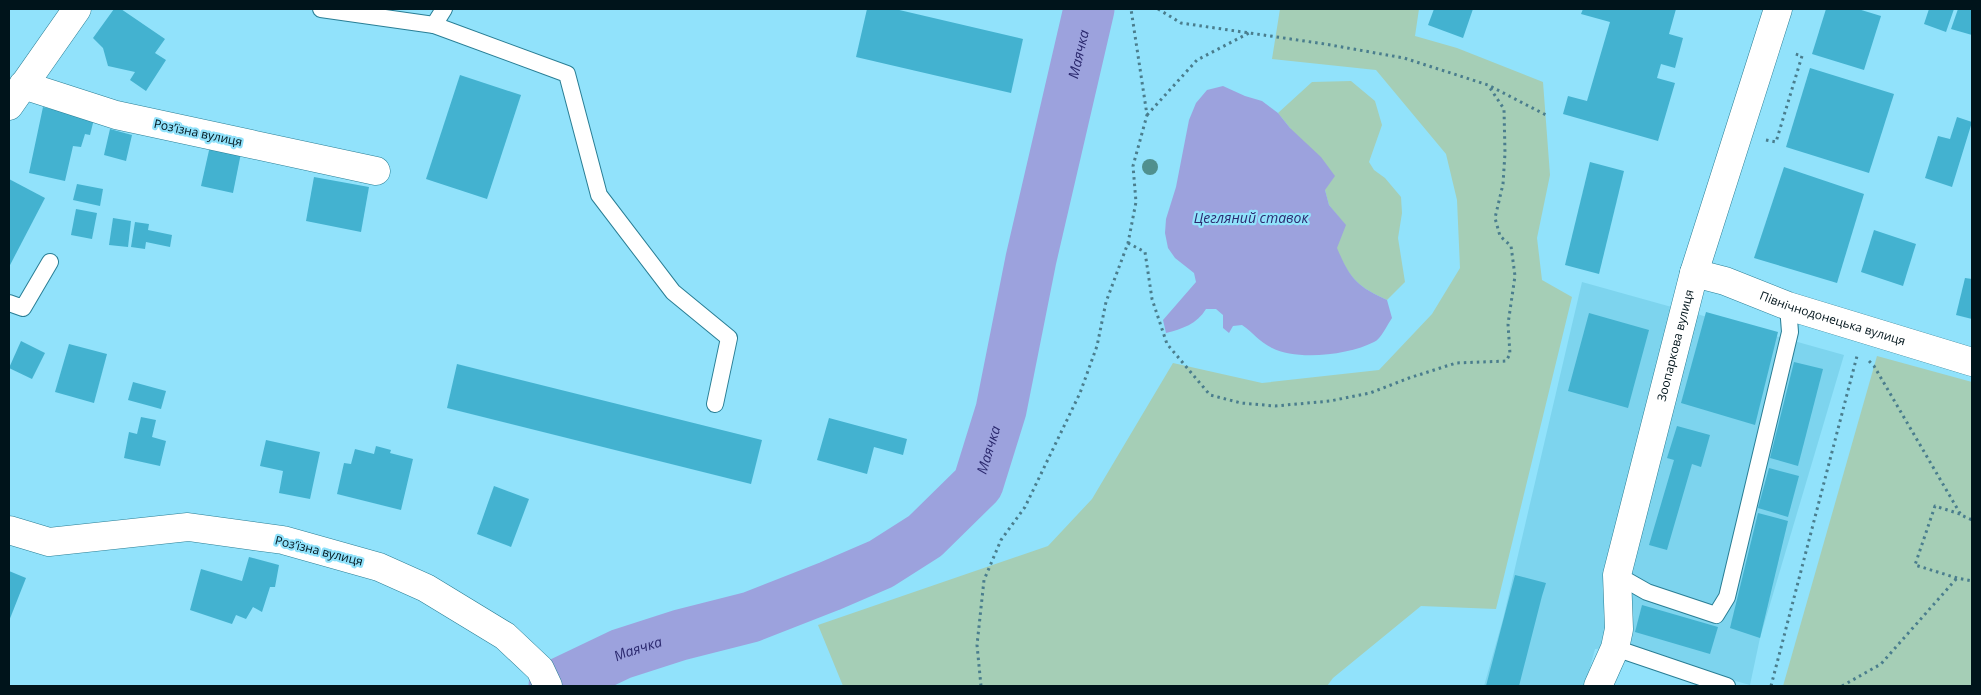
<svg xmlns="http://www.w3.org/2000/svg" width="1981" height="695" viewBox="0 0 1981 695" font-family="'Open Sans',sans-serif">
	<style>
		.built { fill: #7dd4ee }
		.green { fill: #a5ceb6 }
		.water { fill: #9ca2dd }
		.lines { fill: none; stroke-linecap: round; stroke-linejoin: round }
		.river { stroke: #9ca2dd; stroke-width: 51 }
		.building { fill: #43b2d0 }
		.service-casing { stroke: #297e95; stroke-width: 18 }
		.minor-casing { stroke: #297e95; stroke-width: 29 }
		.path { stroke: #4a7d8d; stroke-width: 3; stroke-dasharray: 2.5 4; stroke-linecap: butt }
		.service { stroke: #fff; stroke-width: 16 }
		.minor { stroke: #fff; stroke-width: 28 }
		.tree { fill: #50908e }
		.labels { text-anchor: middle; stroke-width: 4.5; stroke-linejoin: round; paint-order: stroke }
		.street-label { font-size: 12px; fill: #00141b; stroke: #91e2fb }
		.water-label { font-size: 14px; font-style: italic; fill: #2b296e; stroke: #91e2fb }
	</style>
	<rect width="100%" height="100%" fill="#91e2fb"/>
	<path class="built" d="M1582 282 1844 355 1760 638 1750 685 1614 648 1595 649 1585 686H1484L1503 619Z"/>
	<g class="green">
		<path d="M1280 9H1419L1415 36 1457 48 1543 82 1550 175 1537 238 1542 280 1572 297 1496 609 1421 606 1333 678 1327 686H843L818 625 1048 546 1092 499 1173 363 1262 383 1379 370 1432 314 1460 268 1457 200 1446 154 1376 70 1272 59Z"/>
		<path d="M1351 81 1375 101 1382 125 1369 162 1374 170 1385 178 1401 197 1402 213 1398 238 1405 282 1387 300C1356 286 1350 278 1336 248L1345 225 1329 205 1325 190 1290 128 1278 113 1312 82Z"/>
		<path d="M1877 356 1972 382V686H1783Z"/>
	</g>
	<path class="water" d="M1223 86 1245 96 1262 101 1278 113 1290 128 1321 157 1335 176 1325 190 1329 205 1346 225 1337 248C1350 278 1356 286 1387 300L1392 318C1387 325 1381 339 1374 342 1349 355 1297 361 1272 348 1258 341 1254 333 1242 325L1233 326 1229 333 1223 328V315L1216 309H1206C1197 324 1182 329 1166 333L1163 320 1196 282 1194 273 1175 258 1168 248 1165 233 1166 219 1176 187 1189 120 1196 103 1207 90Z"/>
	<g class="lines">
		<path class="river" id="s1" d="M554 686 621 654 680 635 751 617 830 586 881 564 925 536 978 484 1001 410 1031 259 1089 9"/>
	</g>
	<g class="building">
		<path d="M114 9H121L165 39 155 53 166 60 146 91 130 80 135 72 108 66 103 48 93 38Z"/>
		<path d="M867 9H895L1023 39 1011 93 856 57Z"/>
		<path d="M1434 9H1473L1463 38 1428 25Z"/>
		<path d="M1583 9H1676L1669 34 1683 38 1675 68 1661 64 1657 78 1675 83 1658 141 1563 114 1568 96 1587 101 1610 22 1581 14Z"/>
		<path d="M1826 9H1858L1881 16 1864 70 1812 54Z"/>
		<path d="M1929 9H1954L1946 32 1924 24Z"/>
		<path d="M1958 9H1972V35L1951 29Z"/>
		<path d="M1810 68 1894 94 1869 173 1786 147Z"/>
		<path d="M460 75 521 95 487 199 426 179Z"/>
		<path d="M43 107 94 119 90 135 85 134 81 147 73 146 65 181 29 173Z"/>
		<path d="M1957 117 1972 122 1952 187 1925 178 1938 136 1950 139Z"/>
		<path d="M110 129 132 135 126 161 104 155Z"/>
		<path d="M210 146 241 153 233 193 201 186Z"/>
		<path d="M1590 162 1624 171 1599 274 1565 265Z"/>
		<path d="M1784 167 1864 194 1837 283 1754 258Z"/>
		<path d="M314 177 369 187 361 232 306 221Z"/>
		<path d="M9 179 45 198 9 267Z"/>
		<path d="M77 184 103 189 100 206 73 200Z"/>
		<path d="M76 209 97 213 92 239 71 235Z"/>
		<path d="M113 218 131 221 128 247 109 245Z"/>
		<path d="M135 222 149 224 148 230 172 235 170 247 146 242 145 249 131 247Z"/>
		<path d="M1874 230 1916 244 1903 286 1861 272Z"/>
		<path d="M1965 278 1972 279V319L1956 315Z"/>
		<path d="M1706 312 1778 332 1755 425 1681 403Z"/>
		<path d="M1589 313 1649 330 1628 408 1568 391Z"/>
		<path d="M21 341 45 353 32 379 9 368Z"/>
		<path d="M69 344 107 354 94 403 55 392Z"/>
		<path d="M1794 362 1823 369 1798 466 1770 458Z"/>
		<path d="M457 364 762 440 751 484 447 408Z"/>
		<path d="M133 382 166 391 161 409 128 400Z"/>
		<path d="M141 417 156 420 152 437 166 441 160 466 124 458 129 432 137 434Z"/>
		<path d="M829 418 907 439 903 455 874 447 867 474 817 460Z"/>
		<path d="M1677 426 1710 435 1701 467 1692 464 1667 550 1649 545 1674 460 1667 458Z"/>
		<path d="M266 440 320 452 310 499 279 493 283 471 260 466Z"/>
		<path d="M376 446 391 450 390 453 413 459 401 510 337 494 344 463 351 464 355 449 374 454Z"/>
		<path d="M1769 468 1799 476 1788 517 1758 508Z"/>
		<path d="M494 486 529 499 511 547 477 534Z"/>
		<path d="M1758 513 1788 521 1760 638 1730 628Z"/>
		<path d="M249 557 279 565 275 587H270L262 612 253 607 246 619 236 615 232 624 190 610 201 569 242 581Z"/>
		<path d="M9 571 26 578 9 621Z"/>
		<path d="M1515 575 1546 583 1542 596 1519 686H1486Z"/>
		<path d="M1642 605 1718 627 1710 654 1635 632Z"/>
	</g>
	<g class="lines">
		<defs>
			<g id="service">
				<path d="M321 9 434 25 444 9"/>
				<path d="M434 25 567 74 599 195 673 292 729 338 715 404"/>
				<path d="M9 303 23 308 50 262"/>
				<path d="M1617 575 1647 592 1716 615 1727 597 1790 332 1788 306"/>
				<path d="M1615 648 1727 686"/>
			</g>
			<g id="minor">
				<path d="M23 85 116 115 376 171"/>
				<path d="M9 106 77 9"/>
				<path id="s2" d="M1694 273 1725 281 1788 306 1972 362"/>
				<path d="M9 530 49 542 188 527 283 540 379 567 426 588 505 636 540 669 548 686"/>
				<path id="s3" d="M1598 686 1615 648 1619 629 1617 575 1694 273 1778 9"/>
			</g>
		</defs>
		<use href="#service" class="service-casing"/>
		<use href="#minor" class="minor-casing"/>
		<g class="path">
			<path d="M1158 9 1181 23 1325 44 1404 58 1488 85 1546 115"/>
			<path d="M1147 115 1197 60 1249 33"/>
			<path d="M1766 140 1776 142 1802 56 1792 53"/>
			<path d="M1128 243 1145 252 1152 299 1167 344 1210 395 1241 403 1275 406 1330 401 1370 393 1409 378 1456 363 1506 361 1510 354 1508 324 1515 276 1511 246 1500 236 1495 218 1503 184 1505 153 1504 109 1488 85"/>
			<path d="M1869 361 1874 366 1961 515 1972 520"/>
			<path d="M1960 514 1935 506 1915 565 1957 578 1972 581"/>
			<path d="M981 686 977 645 984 580 1001 540 1025 507 1080 393 1097 346 1106 302 1128 243 1136 202 1133 166 1147 115 1131 9"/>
			<path d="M1771 686 1857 356"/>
			<path d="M1842 686 1881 664 1957 578"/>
		</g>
		<use href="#service" class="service"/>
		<use href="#minor" class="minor"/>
	</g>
	<circle class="tree" cx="1150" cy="167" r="8"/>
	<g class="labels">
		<g class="street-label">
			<text transform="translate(198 133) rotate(12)" y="4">Розʼїзна вулиця</text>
			<text dy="4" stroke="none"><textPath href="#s2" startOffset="146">Північнодонецька вулиця</textPath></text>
			<text dy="4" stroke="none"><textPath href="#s3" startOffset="352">Зоопаркова вулиця</textPath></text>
			<text transform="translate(319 551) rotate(14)" y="4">Розʼїзна вулиця</text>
		</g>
		<g class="water-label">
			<text dy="5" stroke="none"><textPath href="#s1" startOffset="918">Маячка</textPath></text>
			<text x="1251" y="223">Цегляний ставок</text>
			<text dy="5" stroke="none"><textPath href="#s1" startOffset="512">Маячка</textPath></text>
			<text dy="5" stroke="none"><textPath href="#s1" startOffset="92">Маячка</textPath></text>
		</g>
	</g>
	<rect width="1981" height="695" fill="none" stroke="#00141b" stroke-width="20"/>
</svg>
